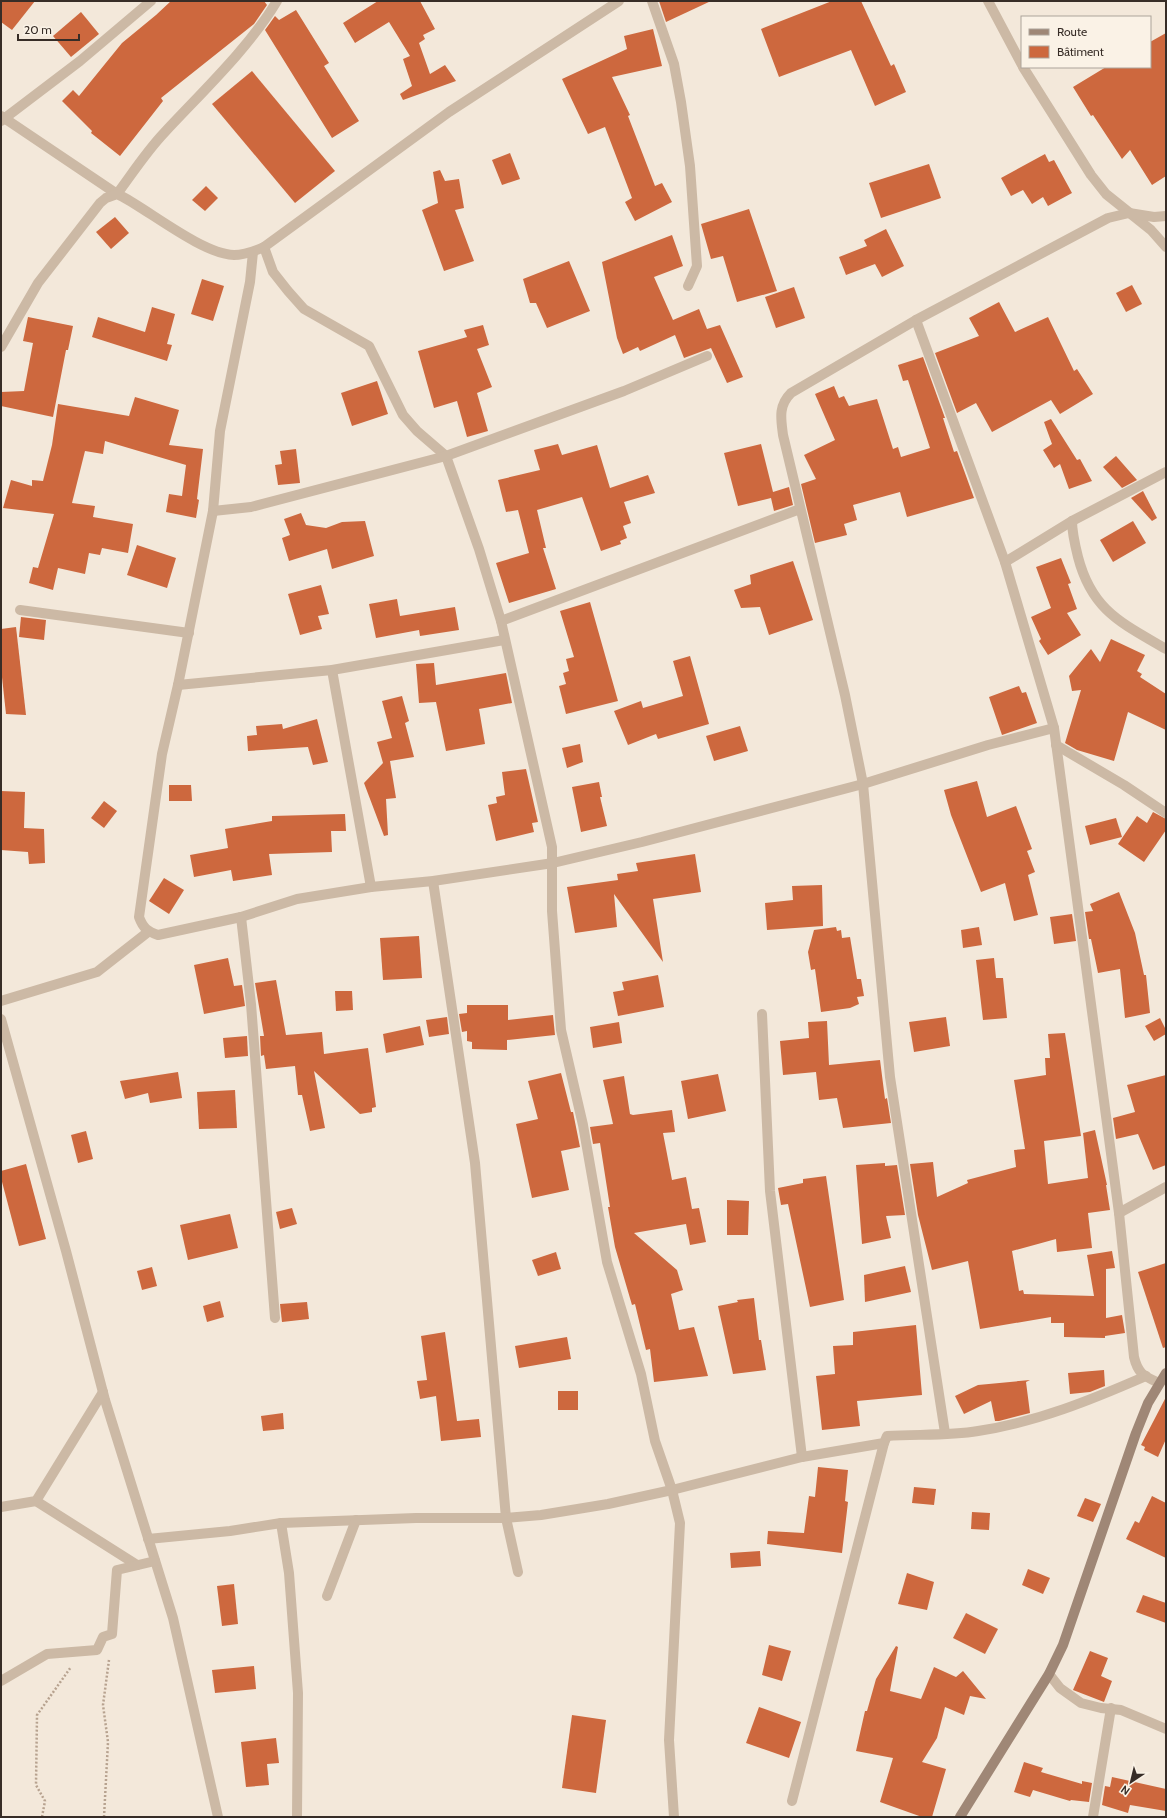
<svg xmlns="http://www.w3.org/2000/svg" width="1167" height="1818" viewBox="0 0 1167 1818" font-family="Cabin,sans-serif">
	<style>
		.building { fill: #cd683e }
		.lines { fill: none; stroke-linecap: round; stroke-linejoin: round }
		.path { stroke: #b7a28f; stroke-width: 2.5; stroke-dasharray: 2 2; stroke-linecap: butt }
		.street { stroke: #ccb9a5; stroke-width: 10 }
		.secondary { stroke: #9f8776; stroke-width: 10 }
	</style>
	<rect width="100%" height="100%" fill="#f3e8da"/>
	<g class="building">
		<path d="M1 1H35L12 30 1 22Z"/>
		<path d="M171 1H264L267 5 254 24 161 98 163 101 120 156 91 133 92 131 62 101 73 90 79 96 122 43 156 15Z"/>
		<path d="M378 1H420L435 29 423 35 425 39 419 43 430 74 445 65 456 81 403 100 400 94 412 86 403 59 410 56 389 22 355 43 343 23Z"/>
		<path d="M659 1H711L666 22Z"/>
		<path d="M832 1H861L891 66 894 64 906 92 875 106 851 50 779 77 761 29Z"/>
		<path d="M296 10 329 63 324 66 359 121 332 138 265 30 275 16 279 20Z"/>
		<path d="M81 12 99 34 71 57 53 36Z"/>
		<path d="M653 29 662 66 612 77 630 115 628 116 655 186 662 183 672 202 635 221 625 202 632 198 605 127 588 134 562 79 627 49 624 36Z"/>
		<path d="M1166 33V176L1152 185 1130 150 1122 159 1093 115 1091 116 1073 87 1106 67H1150V42Z"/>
		<path d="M252 71 335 171 295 203 212 104Z"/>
		<path d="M510 153 520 179 502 185 492 160Z"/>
		<path d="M1045 154 1049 162 1054 160 1072 193 1048 206 1043 197 1032 204 1023 190 1011 196 1001 178Z"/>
		<path d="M929 164 941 198 881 218 869 183Z"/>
		<path d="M440 170 445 181 459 179 464 208 455 210 474 261 444 271 422 210 438 203 433 172Z"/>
		<path d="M206 186 218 198 205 211 192 200Z"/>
		<path d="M749 209 777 291 737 302 723 256 711 259 701 224Z"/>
		<path d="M115 217 129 233 111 249 96 232Z"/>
		<path d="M886 229 904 266 882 277 875 264 846 275 839 257 867 246 864 240Z"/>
		<path d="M672 235 683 266 654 277 673 320 699 309 707 329 720 325 743 377 727 383 711 348 684 358 675 335 640 351 638 347 623 354 617 338 602 262Z"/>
		<path d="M569 261 590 311 547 328 536 303H530L523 279Z"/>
		<path d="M202 279 224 286 213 321 191 314Z"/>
		<path d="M1132 285 1142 304 1126 312 1116 293Z"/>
		<path d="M794 287 805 318 776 328 765 297Z"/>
		<path d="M999 302 1015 332 1048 317 1074 371 1077 369 1093 394 1060 414 1051 400 992 432 976 403 957 413 935 353 979 336 969 318Z"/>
		<path d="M152 307 175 314 167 344 172 345 167 361 92 337 98 317 145 332Z"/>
		<path d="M28 317 73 326 68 350H66L53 417 1 406V392L24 391 33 343 23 341Z"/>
		<path d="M483 325 489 345 477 349 492 387 477 393 488 431 467 437 457 401 434 408 418 351 467 337 464 330Z"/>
		<path d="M923 357 945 418H943L954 452 957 451 974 498 907 517 900 492 853 505 857 520 844 524 847 535 815 543 801 484 816 479 804 455 835 440 815 394 834 386 839 398 844 396 849 406 877 399 893 449 898 447 901 457 930 448 908 380 903 381 898 365Z"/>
		<path d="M377 381 388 414 352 426 341 393Z"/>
		<path d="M135 397 179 410 169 445 203 449 197 499 199 500 196 518 166 512 169 494 182 496 186 465 105 441 103 454 85 451 72 503 95 506 93 517 133 524 128 553 102 548 100 555 89 553 85 574 58 568 53 590 29 583 33 567 38 568 54 514 3 508 11 480 32 486V480L43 481 52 445 58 404 129 416Z"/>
		<path d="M1051 419 1077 460 1080 459 1092 481 1069 489 1060 464 1054 468 1043 450 1052 444 1044 422Z"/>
		<path d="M558 444 562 455 597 445 610 488 648 475 655 493 624 502 631 523 623 526 627 538 620 541 621 544 601 551 582 497 537 510 546 548H543L556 589 509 603 496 563 529 553 518 510 506 512 498 480 540 470 534 450Z"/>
		<path d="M761 444 773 492 789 487 793 505 774 511 771 498 738 506 724 453Z"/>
		<path d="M296 449 300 483 278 485 275 465 282 464 280 451Z"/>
		<path d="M1116 456 1137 480 1122 488 1103 467Z"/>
		<path d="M1143 491 1157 518 1152 521 1131 498Z"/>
		<path d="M301 513 306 525 326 528 342 522 365 521 374 556 332 569 327 549 289 561 282 538 290 535 284 519Z"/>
		<path d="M1133 521 1146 543 1113 562 1100 540Z"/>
		<path d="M137 545 176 558 167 588 127 575Z"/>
		<path d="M1061 558 1071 583 1068 584 1077 609 1067 613 1081 635 1048 655 1039 641 1041 639 1031 617 1051 608 1036 567Z"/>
		<path d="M793 561 813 620 769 635 760 607 741 608 734 590 751 584 750 575Z"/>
		<path d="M321 585 329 614 318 616 322 629 300 635 288 594Z"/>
		<path d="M397 599 400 616 455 607 459 630 420 636 419 630 376 638 369 604Z"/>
		<path d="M590 602 618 701 566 714 559 686 566 684 563 673 569 671 566 659 574 657 560 611Z"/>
		<path d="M21 617 46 620 44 640 19 637Z"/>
		<path d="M16 627 26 715 6 714 1 668V629Z"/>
		<path d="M1111 639 1145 655 1137 671 1142 674 1140 677 1166 694V730L1128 712 1114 761 1077 750 1065 743 1081 690 1072 691 1069 676 1091 649 1100 662Z"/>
		<path d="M690 656 709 724 658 739 656 734 628 745 614 711 641 701 643 708 683 696 673 661Z"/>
		<path d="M434 663 436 685 506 673 512 703 479 709 485 744 446 751 436 702 419 703 416 664Z"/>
		<path d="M1019 686 1022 693 1026 692 1037 723 1002 735 989 697Z"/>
		<path d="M402 696 409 721 405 723 414 757 390 761 396 798 386 799 388 835 384 836 364 783 383 763 377 742 392 738 382 701Z"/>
		<path d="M317 719 328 762 313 765 308 747 248 751 247 736 257 735 256 726 282 724 283 729Z"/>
		<path d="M740 726 748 751 714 761 706 736Z"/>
		<path d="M580 744 583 762 567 768 562 748Z"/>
		<path d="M526 769 538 822 532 823 534 832 496 841 488 805 497 803 496 797 505 795 502 772Z"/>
		<path d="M977 781 987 817 1016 806 1032 849 1027 851 1035 872 1028 875 1038 915 1014 921 1005 883 981 892 951 815 944 790Z"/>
		<path d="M599 782 602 797H600L607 826 581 832 572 787Z"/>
		<path d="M169 785H191L192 801H169Z"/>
		<path d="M1 791 25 792 24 828 44 829 45 863 29 864 28 852 1 850Z"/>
		<path d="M104 801 117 811 104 828 91 818Z"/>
		<path d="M1153 812 1166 819V830L1144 862 1118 844 1137 816 1147 823Z"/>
		<path d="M345 814 346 831H331L332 852 269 854 272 875 233 881 231 870 194 877 190 855 228 848 225 829 272 821V816Z"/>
		<path d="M1116 818 1122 837 1090 845 1085 826Z"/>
		<path d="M695 854 701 892 653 899 663 962 614 894 617 927 575 933 567 887 618 880 617 874 638 871 636 863Z"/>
		<path d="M164 878 184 890 169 914 149 901Z"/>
		<path d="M822 885 823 926 767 930 765 903 793 900 792 886Z"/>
		<path d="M1119 892 1135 933 1144 975H1146L1150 1013 1125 1018 1120 969 1098 973 1091 939H1089L1085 912 1093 911 1090 904Z"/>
		<path d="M1072 914 1076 941 1054 944 1050 917Z"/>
		<path d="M836 927 837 931 841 930 842 938 850 937 857 979H861L864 996 857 997 859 1004 850 1008 821 1012 815 969 811 970 808 952 814 930Z"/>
		<path d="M979 927 982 945 963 948 961 930Z"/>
		<path d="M419 936 422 978 383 980 380 938Z"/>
		<path d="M228 958 234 986 242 985 245 1006 204 1014 194 965Z"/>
		<path d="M994 958 996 978H1003L1007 1018 983 1020 976 960Z"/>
		<path d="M658 975 664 1007 618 1016 613 992 624 990 622 982Z"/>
		<path d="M276 980 286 1035 322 1032 324 1054 368 1048 376 1107 372 1108V1112L360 1114 314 1071 325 1128 310 1131 302 1095H298L295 1066 266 1069 264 1055 261 1056 260 1036H264L255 983Z"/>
		<path d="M335 991H352L353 1010 336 1011Z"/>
		<path d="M467 1005H508V1020L553 1015 555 1035 507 1040V1050L472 1049V1042L467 1041V1031L462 1032 459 1014 467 1013Z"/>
		<path d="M447 1017 449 1034 429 1037 426 1020Z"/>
		<path d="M946 1017 950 1046 914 1052 909 1022Z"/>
		<path d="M1160 1018 1166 1030V1034L1154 1041 1145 1026Z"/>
		<path d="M827 1021 829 1065 880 1060 885 1099 887 1098 891 1123 843 1128 837 1098 819 1100 816 1072 783 1075 780 1041 809 1038 808 1022Z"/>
		<path d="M619 1022 622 1043 593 1048 590 1027Z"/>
		<path d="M420 1026 424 1045 386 1053 383 1034Z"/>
		<path d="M1065 1033 1081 1136 1044 1141 1048 1184 1088 1178 1083 1133 1095 1130 1107 1185H1106L1110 1210 1088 1213 1092 1248 1057 1252 1056 1239 1012 1251 1019 1291 1023 1290 1024 1294 1094 1296 1087 1255 1112 1251 1115 1268 1106 1269V1318L1122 1315 1125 1333 1105 1336V1338L1064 1337V1323H1051V1317L980 1329 968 1261 932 1270 918 1215 910 1164 933 1162 937 1197 968 1183 967 1180 1016 1167 1014 1150 1025 1149 1014 1080 1046 1075 1045 1058H1050L1048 1034Z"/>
		<path d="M247 1036 248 1056 225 1058 223 1038Z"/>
		<path d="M178 1072 182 1098 150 1103 148 1093 125 1099 120 1081Z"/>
		<path d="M561 1073 571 1112H573L580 1147 561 1151 569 1190 532 1198 516 1124 538 1119 528 1081Z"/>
		<path d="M718 1074 726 1111 688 1119 681 1081Z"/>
		<path d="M1166 1075V1165L1153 1170 1138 1134 1116 1139 1113 1118 1135 1112 1127 1085Z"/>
		<path d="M624 1076 630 1114 633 1115 672 1110 675 1132 663 1133 672 1180 686 1177 692 1209 699 1208 706 1242 690 1245 686 1224 634 1233 677 1270 683 1290 671 1294 679 1330 694 1327 708 1376 654 1382 650 1349 646 1350 635 1304 632 1305 615 1247 608 1207H610L600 1143 593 1144 590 1127 613 1124 603 1080Z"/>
		<path d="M235 1090 237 1128 199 1129 197 1092Z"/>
		<path d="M86 1131 93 1159 78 1163 71 1135Z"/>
		<path d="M885 1163V1166L897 1165 905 1215 886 1216 891 1238 862 1244 856 1165Z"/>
		<path d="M26 1164 46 1239 19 1246 1 1178V1171Z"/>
		<path d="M826 1176 844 1300 810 1307 788 1204 781 1205 778 1188 803 1183V1179Z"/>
		<path d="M727 1200 749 1201 748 1235H727Z"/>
		<path d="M292 1208 297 1224 280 1229 276 1212Z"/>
		<path d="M230 1214 238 1248 188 1260 180 1225Z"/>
		<path d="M556 1252 561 1269 538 1276 532 1260Z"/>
		<path d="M1166 1263V1347L1163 1348 1138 1272Z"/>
		<path d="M905 1266 911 1292 865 1302 864 1275Z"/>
		<path d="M152 1267 157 1286 142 1290 137 1271Z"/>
		<path d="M754 1298 759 1340H761L766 1370 733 1374 718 1306 738 1302 737 1300Z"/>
		<path d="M220 1301 224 1317 207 1322 203 1306Z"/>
		<path d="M307 1302 309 1319 282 1322 280 1304Z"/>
		<path d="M916 1325 922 1395 857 1401 860 1426 822 1430 816 1376 835 1374 833 1346 853 1345V1332Z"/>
		<path d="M445 1332 457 1421 479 1419 481 1437 441 1441 436 1396 420 1399 417 1381 427 1380 421 1336Z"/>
		<path d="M567 1337 571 1359 519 1368 515 1346Z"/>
		<path d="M1104 1370 1105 1386 1090 1392 1070 1394 1068 1373Z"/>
		<path d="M1030 1380 1026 1382 1030 1413 999 1421H995L991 1401 964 1414 955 1396 978 1385Z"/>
		<rect x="558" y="1391" width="20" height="19"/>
		<path d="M1166 1397V1439L1158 1457 1144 1450 1145 1447 1141 1445Z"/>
		<path d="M283 1413 284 1429 263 1431 261 1416Z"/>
		<path d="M818 1467 848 1470 845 1501 848 1502 842 1553 767 1544 768 1531 804 1533 809 1496 815 1497Z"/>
		<path d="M914 1487 936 1489 934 1505 912 1503Z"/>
		<path d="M1152 1496 1166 1503V1558L1126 1539 1135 1521 1139 1523Z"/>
		<path d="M1085 1498 1101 1504 1093 1522 1077 1516Z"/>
		<path d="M972 1512 990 1513 989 1530 971 1529Z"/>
		<path d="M760 1551 761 1566 731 1568 730 1553Z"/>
		<path d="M1028 1569 1050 1578 1043 1594 1022 1585Z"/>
		<path d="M907 1573 934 1582 927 1610 898 1604Z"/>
		<path d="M234 1584 238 1624 222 1626 217 1586Z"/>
		<path d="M1143 1595 1166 1603V1623L1136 1612Z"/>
		<path d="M966 1613 998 1629 985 1654 953 1638Z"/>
		<path d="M769 1645 791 1651 782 1681 762 1675Z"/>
		<path d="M896 1646 898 1647 890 1691 921 1699 934 1667 956 1677 963 1671 986 1699 970 1696 964 1715 945 1707 937 1738 922 1762 946 1769 932 1817H922L880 1802 893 1758 856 1751 865 1711H867L876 1679Z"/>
		<path d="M1090 1651 1108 1658 1101 1676 1112 1681 1104 1702 1073 1690Z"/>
		<path d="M254 1666 256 1689 215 1693 212 1670Z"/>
		<path d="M759 1707 801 1722 789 1758 746 1743Z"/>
		<path d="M572 1715 606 1720 596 1793 562 1788Z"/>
		<path d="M276 1738 279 1763 267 1764 269 1785 246 1787 241 1742Z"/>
		<path d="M1024 1762 1043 1768 1041 1772 1082 1784V1781L1092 1783 1089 1802 1071 1800 1070 1801 1033 1790 1030 1797 1014 1792Z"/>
		<path d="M1112 1777 1166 1789V1811L1130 1805 1128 1813 1102 1805 1105 1786 1110 1787Z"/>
	</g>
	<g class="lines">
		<g class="path">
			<path d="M42 1817 45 1801 36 1785 37 1715 71 1667"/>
			<path d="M104 1817 108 1742 103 1705 109 1660"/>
		</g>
		<g class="street">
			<path d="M652 1 674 64 681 102 690 166 697 266 688 286"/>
			<path d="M988 1 1022 65"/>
			<path d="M1023 67 1091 175 1106 194 1151 230 1166 247"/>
			<path d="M1 116 117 194C132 174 146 152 164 133 201 93 249 48 277 1"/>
			<path d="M1 121 80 61 151 1"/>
			<path d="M264 247 273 272 288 291 304 309 369 346 403 415 417 431 446 456 479 549 501 621 552 847V911L561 1030 583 1125 607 1262 641 1374 655 1441 672 1490 680 1523 669 1740 674 1817"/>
			<path d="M253 252 250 282 220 431 213 511 178 685 162 754 139 917C143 928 147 931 158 935L241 917 297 899 371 887 433 881 553 863 642 842 863 784 988 745 1054 728"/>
			<path d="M916 320 1005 562 1054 728 1119 1213 1134 1357C1138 1374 1144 1376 1159 1383"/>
			<path d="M1 347 38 283 100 203 106 198 117 194 123 197C151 212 203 254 234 255 244 255 255 251 264 247L449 112 619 1"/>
			<path d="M213 511 251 507 446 456 624 391 707 356"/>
			<path d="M1072 521C1072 533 1075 545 1078 557 1092 611 1122 623 1166 649"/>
			<path d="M1005 562 1072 521 1166 472"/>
			<path d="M20 610 189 633"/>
			<path d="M501 621 800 509"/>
			<path d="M332 670 371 887"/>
			<path d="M178 685 332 670 504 640"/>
			<path d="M1056 745 1124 785 1166 813"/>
			<path d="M433 881 475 1163 506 1518 518 1572"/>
			<path d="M241 917 251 1004 275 1318"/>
			<path d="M1 1001 97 972 148 932"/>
			<path d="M762 1014 770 1191 802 1457"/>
			<path d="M1 1019 66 1251 105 1400 173 1618 218 1817"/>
			<path d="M1119 1213 1166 1187"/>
			<path d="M945 1433 890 1077 863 784 845 695 783 435C781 419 778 406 791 393L916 320 1108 218 1129 213 1154 217 1166 216"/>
			<path d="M36 1501 137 1565"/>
			<path d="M1 1507 36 1501 103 1392"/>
			<path d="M281 1523 289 1573 298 1693 297 1817"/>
			<path d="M148 1539 230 1531 281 1523 416 1518H506L541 1515 608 1504 672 1490 802 1457 884 1443 887 1436C917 1434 949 1436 978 1431 1037 1422 1091 1400 1146 1376"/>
			<path d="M327 1596 356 1520"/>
			<path d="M1049 1674 1060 1688 1081 1703 1101 1708 1121 1710 1166 1729"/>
			<path d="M1 1681 47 1654 97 1650 103 1637 112 1634 117 1570 155 1561"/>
			<path d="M792 1801 884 1443"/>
			<path d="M1093 1817 1111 1708"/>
		</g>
		<path class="secondary" d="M960 1817 1049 1674 1063 1645 1136 1433 1148 1403 1166 1373"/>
	</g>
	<rect width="1167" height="1818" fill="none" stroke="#372d27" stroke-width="4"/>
	<rect x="1021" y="16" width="130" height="52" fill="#faf2e6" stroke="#aca39a"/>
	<rect x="1029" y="29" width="20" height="6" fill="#9f8776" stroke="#aca39a"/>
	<text x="1057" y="36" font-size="12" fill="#372d27">Route</text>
	<rect x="1029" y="46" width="20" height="12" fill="#cd683e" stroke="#aca39a"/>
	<text x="1057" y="56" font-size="12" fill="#372d27">Bâtiment</text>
	<g transform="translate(1131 1782) rotate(215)" stroke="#faf2e6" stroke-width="3" paint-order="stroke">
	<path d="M0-3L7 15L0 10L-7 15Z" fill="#372d27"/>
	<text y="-6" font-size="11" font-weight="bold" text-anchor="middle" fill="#372d27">N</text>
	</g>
	<path d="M18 34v6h61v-6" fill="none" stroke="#372d27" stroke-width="2"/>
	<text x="24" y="34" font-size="12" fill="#372d27" stroke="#faf2e6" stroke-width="3" paint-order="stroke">20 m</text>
</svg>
